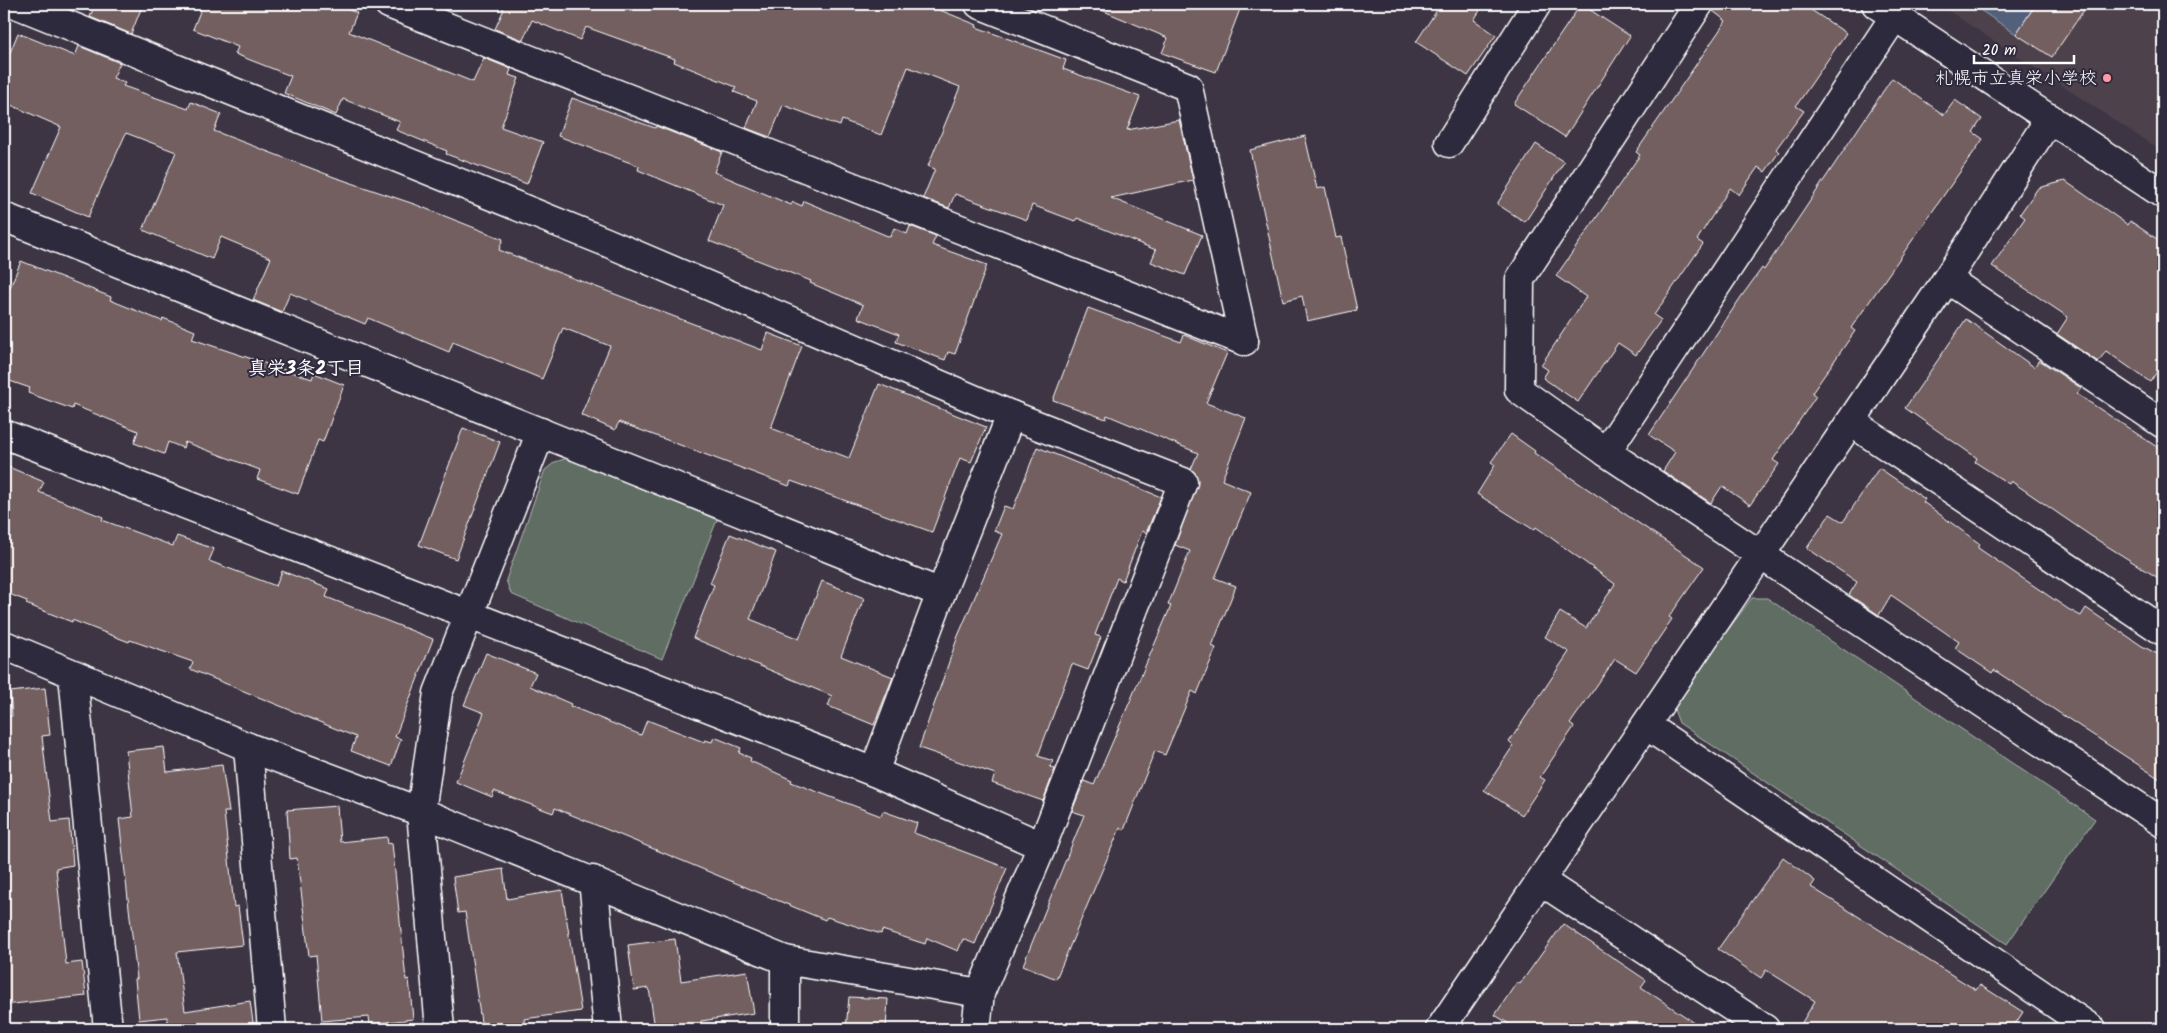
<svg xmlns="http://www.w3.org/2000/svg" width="2167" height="1033" viewBox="0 0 2167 1033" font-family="Kalam,'Klee One',sans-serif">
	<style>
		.built { fill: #4d424c }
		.green { fill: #5e6d63; stroke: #aeb6b1 }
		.water { fill: #53607c; stroke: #98a0b0 }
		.building { fill: #735f60; stroke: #fff }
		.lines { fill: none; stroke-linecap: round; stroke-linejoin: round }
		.minor-casing { stroke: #fff; stroke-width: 31 }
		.minor { stroke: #2f2a3d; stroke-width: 28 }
		.poi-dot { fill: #ff9aa2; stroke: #2f2a3d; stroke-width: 2 }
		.labels { text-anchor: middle; stroke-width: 4; stroke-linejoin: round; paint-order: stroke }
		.poi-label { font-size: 18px; fill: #fff; stroke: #2f2a3d; text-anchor: end }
		.neighbourhood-label { font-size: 19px; font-weight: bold; fill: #fff; stroke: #2f2a3d }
	</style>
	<rect width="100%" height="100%" fill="#3d3544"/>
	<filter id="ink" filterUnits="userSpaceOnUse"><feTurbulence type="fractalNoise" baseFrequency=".02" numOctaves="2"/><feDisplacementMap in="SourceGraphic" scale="10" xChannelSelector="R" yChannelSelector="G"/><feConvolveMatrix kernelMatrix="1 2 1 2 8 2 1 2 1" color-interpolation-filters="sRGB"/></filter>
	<g filter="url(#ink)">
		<path class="built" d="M1938 4H2163V152Z"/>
		<g class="green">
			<path d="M571 457 717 520 662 659 511 594 506 580 545 470 555 462Z"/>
			<path d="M1752 598H1767L2095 819 2007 944 1679 723 1672 704Z"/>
		</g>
		<path class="water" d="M1971 4H2036L2016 34Z"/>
		<g class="building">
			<path d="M95 4H143L131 34 90 17Z"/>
			<path d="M203 4H334L357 13 349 32 473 82 484 58 511 69 509 75 519 78 501 127 543 142 527 184 446 154 447 151 396 130 400 122 343 99 336 115 284 93 291 76 235 54 238 47 193 29Z"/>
			<path d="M494 4H925L977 25 976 27 1066 60 1063 69 1140 97 1127 130 1179 120 1193 180 1111 198 1202 235 1185 275 1151 262 1156 250 1077 218 1075 221 1032 205 1027 220 955 194 949 208 923 198 935 169 928 166 960 87 908 67 881 135 842 120 840 126 783 105 770 137 746 128 757 101 734 92 736 87 674 62 675 59 586 27 580 40 532 20 523 40 495 29 504 9Z"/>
			<path d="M1087 4H1242L1216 72 1162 53 1168 38Z"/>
			<path d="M1441 4H1484L1474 20 1496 35 1468 76 1416 42Z"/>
			<path d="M1581 4 1630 36 1565 137 1514 104Z"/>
			<path d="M1714 4H1802L1846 33 1796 106 1804 111 1776 149 1779 152 1765 172 1758 167 1739 195 1730 188 1697 240 1703 244 1654 315 1661 320 1636 355 1618 343 1578 402 1543 378 1548 370 1541 365 1586 297 1556 276 1640 155 1636 152 1726 21 1713 11Z"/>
			<path d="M2036 4H2088L2052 57 2016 34Z"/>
			<path d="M18 33 75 56 79 46 120 63 113 78 125 83 123 86 188 109 191 102 221 114 214 131 334 177 414 204 503 239 499 250 762 350 768 333 802 346 771 428 849 458 879 384 986 427 971 462 960 458 932 532 791 481 789 486 619 422 615 430 581 415 610 346 563 328 542 379 453 342 449 352 368 318 365 324 290 293 282 312 253 300 271 258 221 237 212 259 143 230 176 152 126 133 88 217 32 193 61 127 4 102V67Z"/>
			<path d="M1892 78 1944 115 1955 100 1982 119 1973 132 1983 139 1851 328 1855 331 1812 393 1816 396 1773 460 1779 464 1750 505 1722 486 1711 503 1663 471 1675 452 1649 435 1741 297 1762 268 1764 270Z"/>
			<path d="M572 98 655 128 656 126 722 152 714 172 791 205 793 202 802 206 804 201 890 237 894 228 907 234 910 226 936 236 932 245 987 265 955 354 948 352 945 360 896 342 899 334 858 318 863 305 810 283 811 281 709 241 723 205 638 170 639 166 558 136Z"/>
			<path d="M1305 136 1317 189 1325 187 1336 238 1341 237 1357 310 1307 321 1302 296 1283 301 1250 150Z"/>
			<path d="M1536 144 1564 162 1525 222 1497 204Z"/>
			<path d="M2065 181 2128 225 2130 221 2163 243V363L2150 382 2106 351 2098 362 2057 334 2068 317 1992 266 2025 218 2020 214 2038 188Z"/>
			<path d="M21 261 111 297 110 300 162 321 163 318 195 331 192 339 312 379 314 373 344 385 323 442 318 440 298 494 257 479 260 470 185 442 183 448 168 442 164 454 134 443 138 431 73 405 72 409 28 393 30 388 4 379V302Z"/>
			<path d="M1088 308 1181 342 1184 335 1227 353 1206 403 1246 418 1222 480 1251 492 1215 578 1236 586 1212 646 1216 648 1197 694 1192 691 1165 755 1155 751 1124 830 1120 828 1056 979 1023 965 1084 815 1072 811 1084 781 1094 785 1171 606 1168 605 1190 551 1175 545 1198 480 1191 469 1198 453 1107 415 1106 419 1053 400Z"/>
			<path d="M1966 319 2034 367 2039 360 2081 388 2077 394 2163 451V581L2091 536 2011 481 2009 484 1975 462 1977 458 1905 408Z"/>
			<path d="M463 428 500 442 456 559 419 545Z"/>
			<path d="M1511 434 1535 451 1534 453 1704 567 1669 617 1672 619 1636 672 1615 659 1570 724 1574 727 1540 777 1545 780 1522 815 1484 790 1513 746 1509 742 1569 652 1545 637 1560 612 1586 628 1615 584 1536 527 1534 530 1477 494 1495 465 1491 462Z"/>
			<path d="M1037 447 1161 497 1146 533 1142 531 1123 581 1117 578 1095 635 1101 637 1088 670 1072 664 1038 756 1053 761 1050 767 1055 769 1043 801 992 783 995 774 919 748 958 636 1002 534 994 531 1004 506 1013 509Z"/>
			<path d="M4 465 44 482 39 492 103 517 102 520 173 546 177 536 214 549 209 561 276 586 282 571 329 589 326 597 433 639 395 737 401 739 391 766 351 751 356 737 190 669 193 662 130 640 129 642 72 620V622L26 604 27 601 4 592Z"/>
			<path d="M1879 468 1925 499 1923 502 1980 544 1978 548 2068 609 2081 616 2086 608 2142 646 2163 657V781L1994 670 1992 673 1955 648 1959 642 1891 595 1879 615 1849 595 1857 582 1807 548 1830 514 1843 522Z"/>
			<path d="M730 534 776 552 750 619 799 639 822 581 864 598 841 656 893 677 874 725 828 706 832 696 693 638 714 585 710 583Z"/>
			<path d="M486 653 536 673 530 686 571 704 570 706 641 735 647 720 704 742 705 740 712 742 714 737 741 748 739 753 751 758 750 761 792 780 791 782 881 816 883 811 917 823 914 833 1007 868 975 944 963 939 958 951 927 938 925 944 882 930 881 934 827 917 825 920 555 808 553 813 494 791 492 797 456 782 484 713 464 705Z"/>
			<path d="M45 688 50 735 42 736 52 822 69 820 73 865 56 868 66 964 82 962 86 996 4 1005V717L12 716 10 692Z"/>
			<path d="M164 747 167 772 222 765 229 812H224L234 907 238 906 243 945 177 952 185 1011 250 1001 254 1029H168L167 1017 139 1020 135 979H137L119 819 133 817 126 751Z"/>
			<path d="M337 806 340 842 387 837 388 844 392 843 406 980 409 979 413 1019 370 1024 369 1017 322 1021 316 955 309 956 297 858 290 859 287 810Z"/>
			<path d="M1783 857 1815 881 1811 887 1976 990 1980 985 2023 1012 2012 1029H1798L1815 1001 1766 970 1761 978 1718 949Z"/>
			<path d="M503 869 507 899 562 890 581 1011 524 1019 525 1029H482L465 912 458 913 453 877Z"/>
			<path d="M1563 924 1646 980 1641 987 1704 1029H1517L1495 1015 1517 982 1520 984Z"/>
			<path d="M675 939 681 981 747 971 754 1013 701 1021 703 1029H655L649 988 634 990 628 945Z"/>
			<path d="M849 997 888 999 886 1029H846Z"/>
		</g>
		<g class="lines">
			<defs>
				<g id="minor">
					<path d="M16 4 606 242 1011 415 1183 482 1042 846"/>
					<path d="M389 4 1244 341"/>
					<path d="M979 4 1188 87 1244 341"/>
					<path d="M1699 4 1520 279 1519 390 1606 452 2163 823"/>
					<path d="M1876 4 2163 194"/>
					<path d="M1449 143 1537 4"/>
					<path d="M4 217 941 593"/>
					<path d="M1947 279 2163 424"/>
					<path d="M1851 422 2163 631"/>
					<path d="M4 434 874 772 1042 846 980 993 976 1029"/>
					<path d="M1606 452 1895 16"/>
					<path d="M4 645 248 747 421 812 785 960 980 993"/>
					<path d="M73 675 108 1029"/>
					<path d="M1646 725 2092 1029"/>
					<path d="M248 747 272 1029"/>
					<path d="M874 772 941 593 1011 415"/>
					<path d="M593 880 608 1029"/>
					<path d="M1541 881 1765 1029"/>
					<path d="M785 960V1029"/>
					<path d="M440 1029 421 812 438 693 541 432"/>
					<path d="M1440 1029 1947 279 2050 118"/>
				</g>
			</defs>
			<use href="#minor" class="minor-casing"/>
			<use href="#minor" class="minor"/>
		</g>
	</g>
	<circle class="poi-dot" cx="2107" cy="78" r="5"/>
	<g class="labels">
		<g class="poi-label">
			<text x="2097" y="84">札幌市立真栄小学校</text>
		</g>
		<g class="neighbourhood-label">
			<text x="306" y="374">真栄3条2丁目</text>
		</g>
	</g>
	<rect width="2167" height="1033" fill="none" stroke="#2f2a3d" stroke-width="20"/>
	<rect x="10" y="10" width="2147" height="1013" fill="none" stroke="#fff" stroke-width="2" filter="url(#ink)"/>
	<path d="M1974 55v8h100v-8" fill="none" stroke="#ffffff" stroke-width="2.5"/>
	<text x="1982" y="55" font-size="15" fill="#ffffff" stroke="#2f2a3d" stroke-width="4" paint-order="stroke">20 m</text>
</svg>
